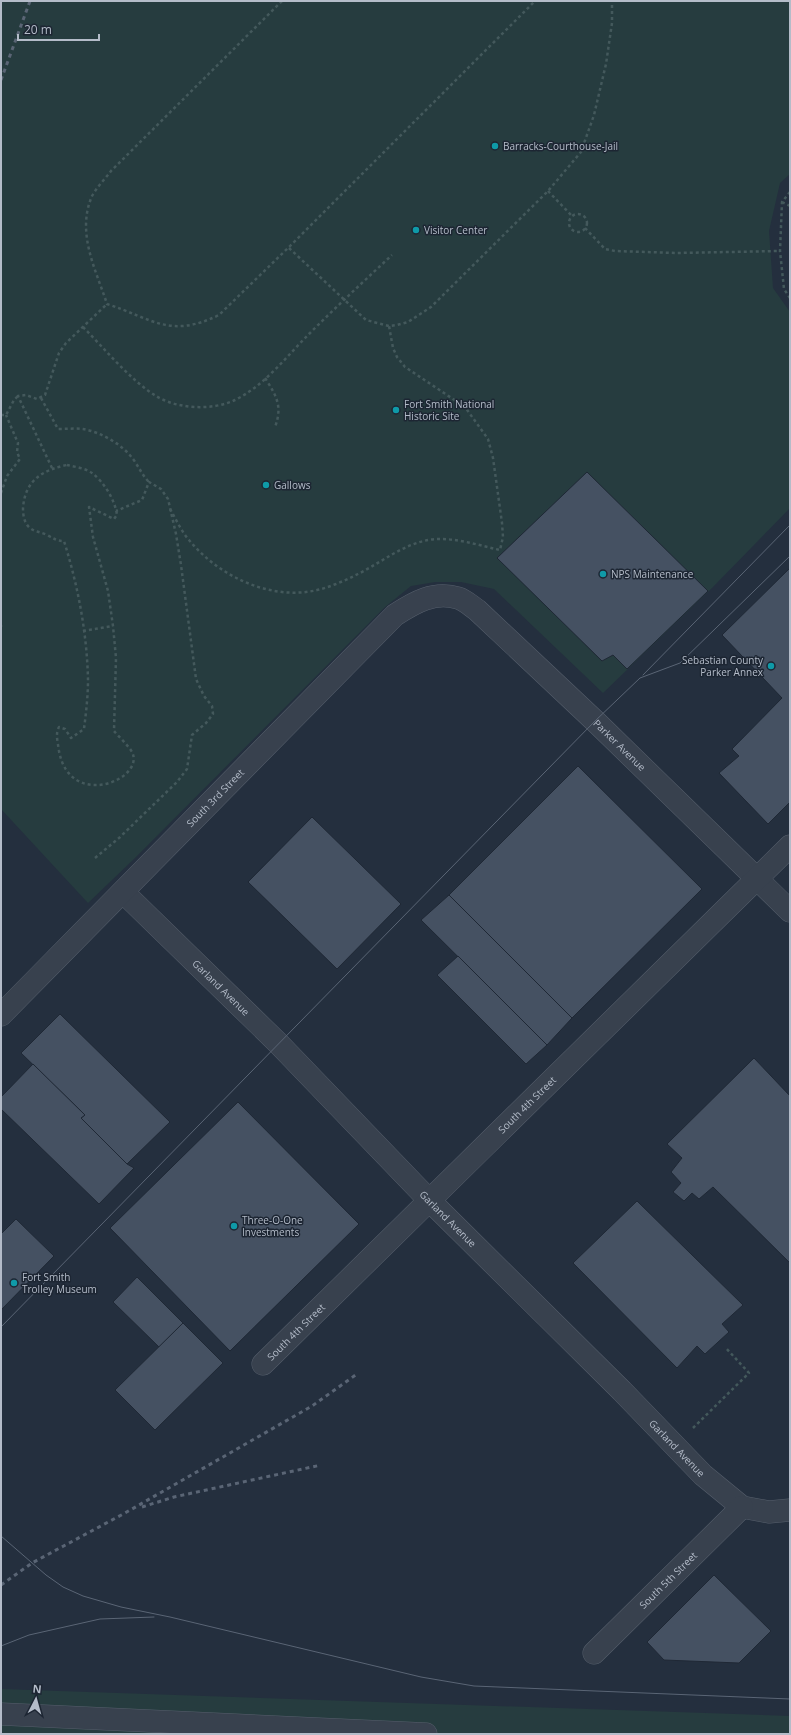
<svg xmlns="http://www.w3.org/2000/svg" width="791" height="1735" viewBox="0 0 791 1735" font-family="'Open Sans',sans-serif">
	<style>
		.green { fill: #263c3f }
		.building { fill: #455162; stroke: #1f2835 }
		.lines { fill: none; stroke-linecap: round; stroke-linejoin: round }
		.minor-casing { stroke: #565f6c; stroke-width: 23 }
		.path { stroke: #44595c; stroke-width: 2.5; stroke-dasharray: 3 3; stroke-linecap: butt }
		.minor { stroke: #38414e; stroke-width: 22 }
		.tram { stroke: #5a6575; stroke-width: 1 }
		.rail { stroke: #5a6575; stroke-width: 3; stroke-dasharray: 4 4; stroke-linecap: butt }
		.culture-dot { fill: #0f9aa8; stroke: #1d2633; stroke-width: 1.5 }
		.labels { text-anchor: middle; stroke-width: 3; stroke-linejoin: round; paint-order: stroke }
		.poi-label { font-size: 10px; fill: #b4bcc9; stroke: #1d2633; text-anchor: start }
		.street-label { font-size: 10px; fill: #b4bcc9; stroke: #1d2633 }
	</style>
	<rect width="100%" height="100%" fill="#242f3e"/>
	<g class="green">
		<path d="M1 1H790V174L780 183 769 231 773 288 790 312V508L712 588 603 693 494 589 461 582H435L411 586 385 607 135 858 88 903 1 809Z"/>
		<path d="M1 1689 790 1716V1734H1Z"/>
	</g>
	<g class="building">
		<path d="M587 472 708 591 627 669 613 655 602 661 497 558Z"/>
		<path d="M790 568V802L768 824 719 773 739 756 732 749 782 698 722 635Z"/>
		<path d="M578 766 702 889 572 1018 449 895Z"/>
		<path d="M312 817 401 904 337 969 248 882Z"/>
		<path d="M449 895 572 1018 547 1045 421 920Z"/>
		<path d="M458 956 547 1045 526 1064 437 975Z"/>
		<path d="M60 1014 170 1122 127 1164 81 1118 85 1115 21 1053Z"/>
		<path d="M754 1058 790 1096V1263L713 1187 699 1199 692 1193 684 1201 673 1192 681 1183 671 1172 682 1158 667 1144Z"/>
		<path d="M33 1064 85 1115 81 1118 127 1164 134 1168 99 1204 1 1109V1097Z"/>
		<path d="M238 1102 359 1224 230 1351 110 1228Z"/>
		<path d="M637 1201 743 1305 722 1324 729 1332 705 1354 697 1346 677 1368 573 1263Z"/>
		<path d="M16 1219 54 1256 1 1310V1234Z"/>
		<path d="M137 1277 183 1323 159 1347 113 1302Z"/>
		<path d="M183 1323 223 1363 155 1430 115 1390Z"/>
		<path d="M714 1575 771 1631 739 1663 664 1660 647 1642Z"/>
	</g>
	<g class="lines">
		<defs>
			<g id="minor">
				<path id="s1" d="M123 892 278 1043 429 1200 622 1391 703 1475 742 1507 769 1512 790 1510"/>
				<path id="s2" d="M1 1015 395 615C415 602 434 591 458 598 465 600 471 606 477 610L595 721 790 911"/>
				<path id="s3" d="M263 1364 790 846"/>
				<path id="s4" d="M594 1653 742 1507"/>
				<path d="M1 1714 426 1734"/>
			</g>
		</defs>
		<use href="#minor" class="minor-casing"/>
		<g class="path">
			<path d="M282 1 111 171C105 179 97 187 92 196 76 233 96 270 107 304 153 319 170 339 219 315L289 247 535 1"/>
			<path d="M548 191 572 216"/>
			<path d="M790 192 782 202 780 251 784 289 790 298"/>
			<path d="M782 202 790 206"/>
			<circle cx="578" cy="223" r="9"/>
			<path d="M585 228 605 249 615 251 677 253 780 251"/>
			<path d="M289 248 366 320 389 326 397 325 408 322 431 307 548 191 581 152 594 115 606 64 612 23V1"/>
			<path d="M83 327C105 349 129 379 156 396 177 409 212 411 235 400 264 386 286 357 309 334 336 307 364 281 392 255"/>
			<path d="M265 378C276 395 283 406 275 427"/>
			<path d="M41 398 58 429C67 429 75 428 83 429 101 432 123 445 133 459 139 467 142 475 149 482"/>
			<path d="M1 415H6L14 400 18 396"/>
			<path d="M67 465C75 467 85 468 92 473 104 482 115 500 117 515L114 519 89 507 93 537 108 591 113 626 116 658 114 731C119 737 128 745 132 752 146 779 70 811 59 751 58 743 55 734 59 727L65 729 71 738 84 729C86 713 88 696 88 680 87 633 78 586 64 541 56 541 53 538 47 535 41 532 35 532 30 528 24 523 23 515 23 508 25 480 43 470 67 465Z"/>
			<path d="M52 468 18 396 26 395 37 399 45 395 59 353 66 343 107 304"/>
			<path d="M1 493 7 476 20 459 17 452 18 443 6 415"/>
			<path d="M170 509C176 519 181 531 189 540 216 573 262 597 306 592 324 590 342 582 358 574 382 562 402 545 428 540 452 536 477 545 500 550L503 537 502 523 493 458 488 439 465 407 405 367 397 357 393 348 389 326"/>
			<path d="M1 625V627"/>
			<path d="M83 631 113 626"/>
			<path d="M95 858 119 838 177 782 187 769 192 735 206 723 213 714 212 706 204 696 196 679 181 565 176 534 168 499 161 489 149 482 142 500 116 511"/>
			<path d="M693 1428 749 1373 725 1347"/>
		</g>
		<use href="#minor" class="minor"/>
		<g class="tram">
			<path d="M643 675 790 525"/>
			<path d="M1 1327 595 721 640 678 680 663 790 556"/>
			<path d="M1 1536 46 1575 63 1587 83 1596 121 1607 170 1617 421 1677 474 1686 790 1699"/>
			<path d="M1 1646 29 1635 100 1619 154 1617"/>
		</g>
		<g class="rail">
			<path d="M1 80 30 1"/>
			<path d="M142 1507 174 1497 321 1465"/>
			<path d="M1 1585 32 1563 125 1513 312 1406 357 1374"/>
		</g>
	</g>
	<g class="culture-dot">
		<circle cx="495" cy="146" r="4"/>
		<circle cx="416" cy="230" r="4"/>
		<circle cx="396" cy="410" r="4"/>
		<circle cx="266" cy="485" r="4"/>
		<circle cx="603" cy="574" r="4"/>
		<circle cx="771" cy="666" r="4"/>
		<circle cx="234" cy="1226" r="4"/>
		<circle cx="14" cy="1283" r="4"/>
	</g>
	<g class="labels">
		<g class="poi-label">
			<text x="503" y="150">Barracks-Courthouse-Jail</text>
			<text x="424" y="234">Visitor Center</text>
			<text x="404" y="408">Fort Smith National<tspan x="404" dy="12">Historic Site</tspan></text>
			<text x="274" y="489">Gallows</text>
			<text x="611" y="578">NPS Maintenance</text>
			<text x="763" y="664" text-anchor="end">Sebastian County<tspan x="763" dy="12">Parker Annex</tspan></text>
			<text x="242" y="1224">Three-O-One<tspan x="242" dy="12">Investments</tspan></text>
			<text x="22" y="1281">Fort Smith<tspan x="22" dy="12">Trolley Museum</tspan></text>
		</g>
		<g class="street-label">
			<text dy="4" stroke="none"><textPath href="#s2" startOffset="848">Parker Avenue</textPath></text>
			<text dy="4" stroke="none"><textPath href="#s2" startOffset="305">South 3rd Street</textPath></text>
			<text dy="4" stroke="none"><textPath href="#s1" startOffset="137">Garland Avenue</textPath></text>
			<text dy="4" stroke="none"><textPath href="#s3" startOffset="370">South 4th Street</textPath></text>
			<text dy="4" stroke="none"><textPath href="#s1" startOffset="461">Garland Avenue</textPath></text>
			<text dy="4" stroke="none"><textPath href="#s3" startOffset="46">South 4th Street</textPath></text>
			<text dy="4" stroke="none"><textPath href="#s1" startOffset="785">Garland Avenue</textPath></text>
			<text dy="4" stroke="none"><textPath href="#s4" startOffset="104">South 5th Street</textPath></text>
		</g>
	</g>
	<rect width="791" height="1735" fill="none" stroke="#b4bcc9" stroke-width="4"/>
	<g transform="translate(36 1699) rotate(6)" stroke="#1d2633" stroke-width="3" paint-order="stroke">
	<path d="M0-3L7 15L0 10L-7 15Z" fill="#b4bcc9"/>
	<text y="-6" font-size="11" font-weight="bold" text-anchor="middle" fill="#b4bcc9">N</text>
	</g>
	<path d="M18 34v6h81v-6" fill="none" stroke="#b4bcc9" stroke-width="2"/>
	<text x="24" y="34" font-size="12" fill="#b4bcc9" stroke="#1d2633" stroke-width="3" paint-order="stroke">20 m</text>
</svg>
